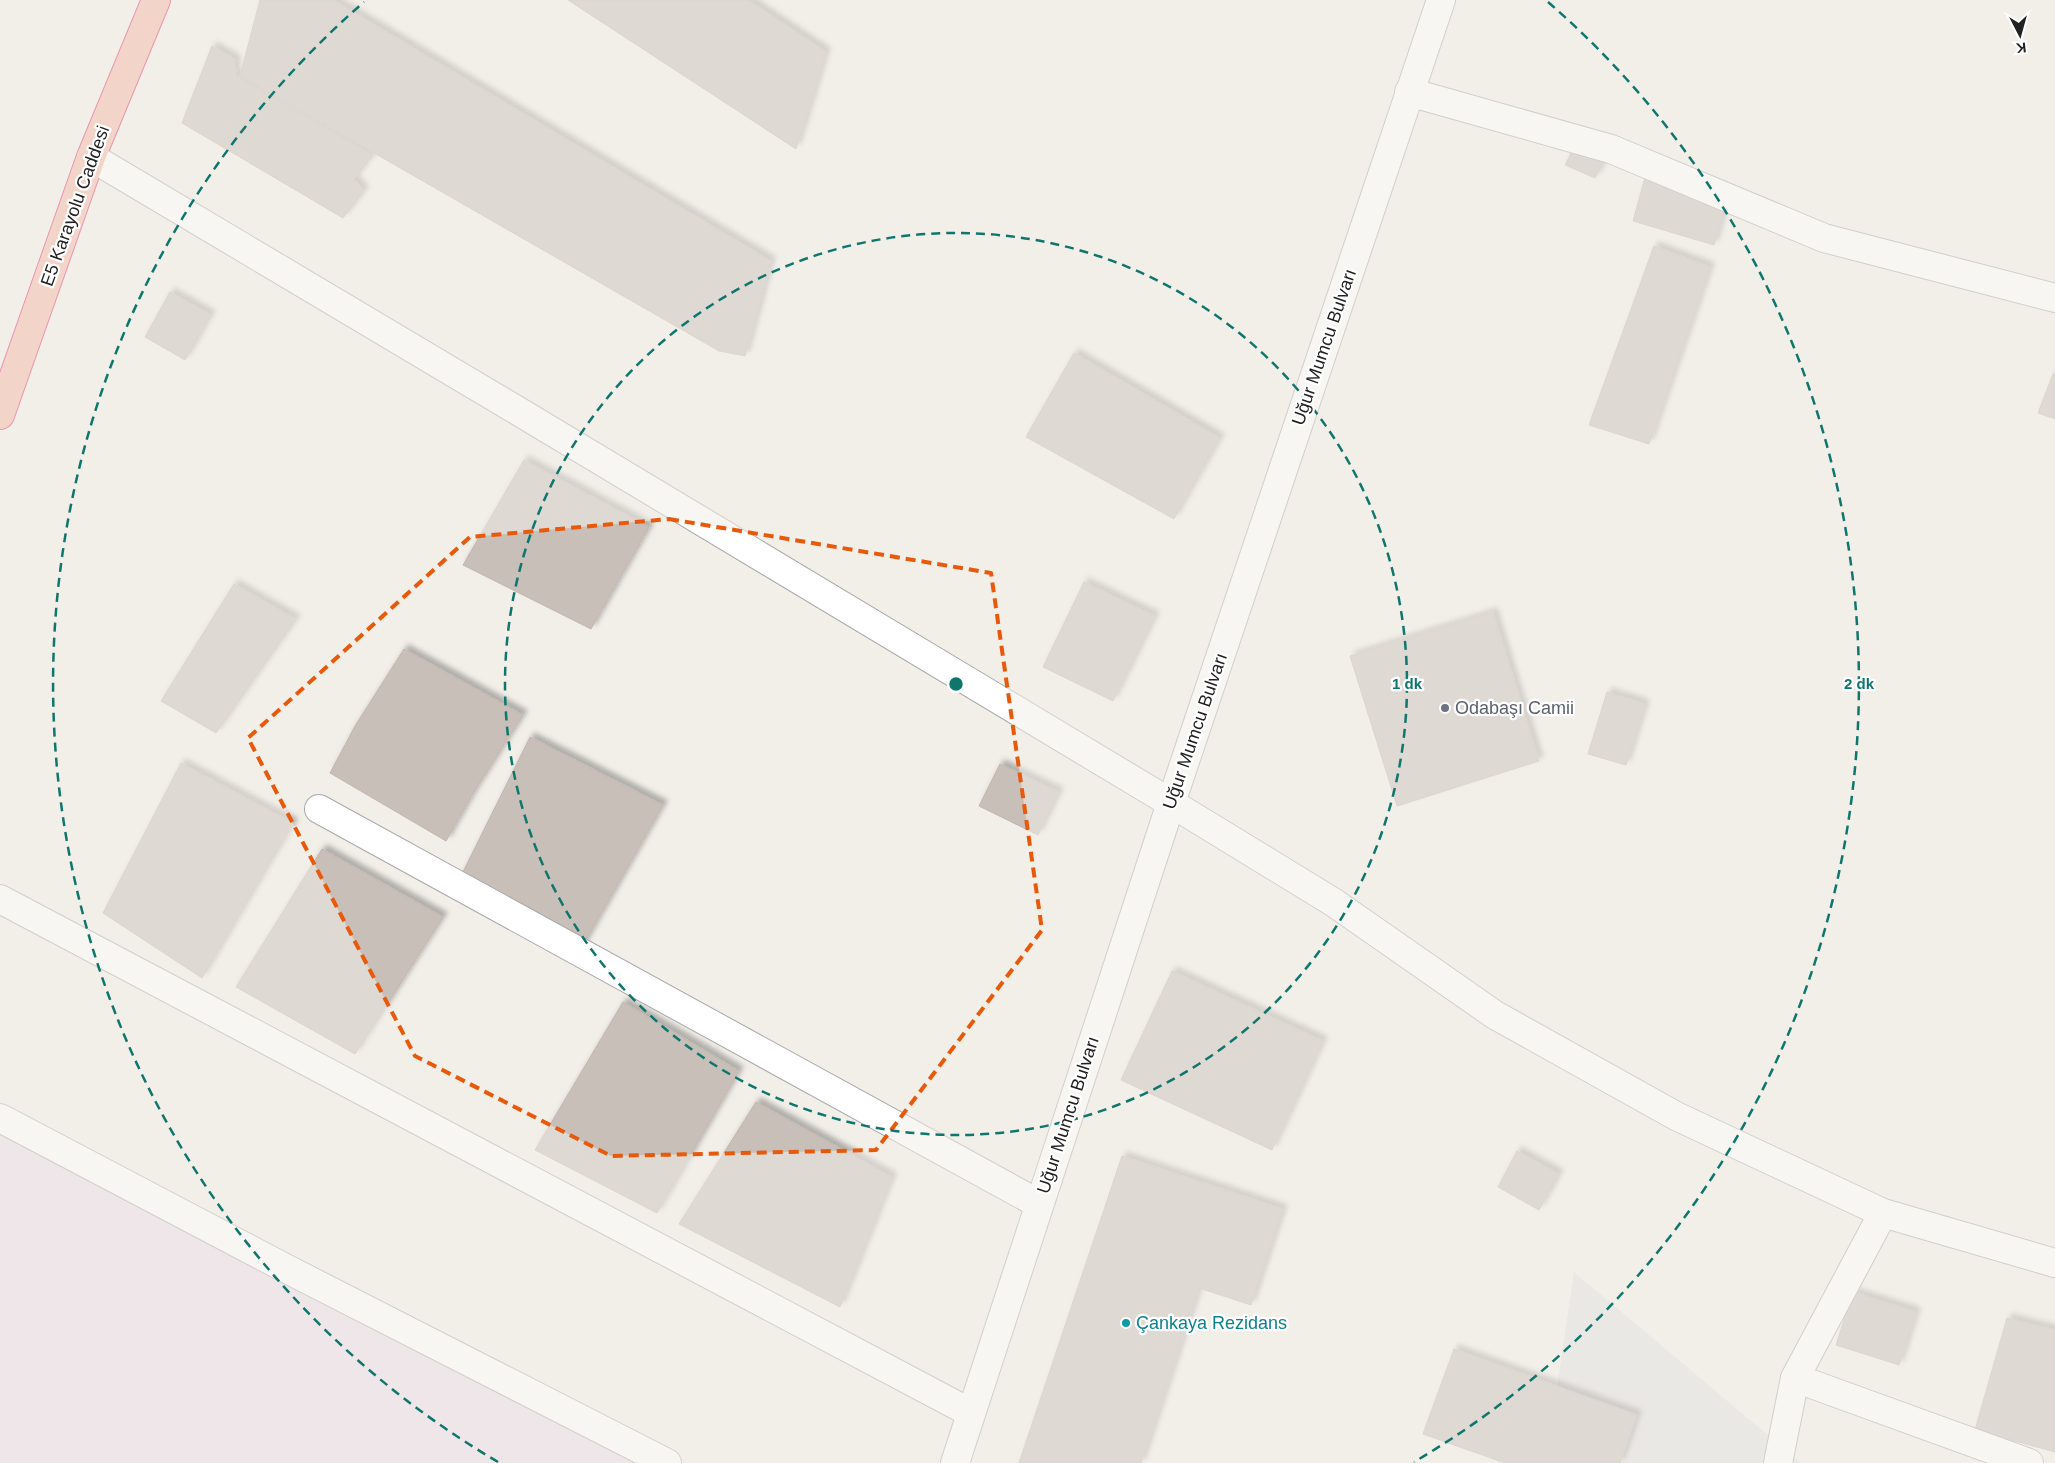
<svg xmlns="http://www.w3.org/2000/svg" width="2055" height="1463" viewBox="0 0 2055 1463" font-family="Helvetica,sans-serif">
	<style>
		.residential { fill: #e0dfdf }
		.industrial { fill: #ebdbe8 }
		.building { fill: #c7bfb8; stroke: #c4b6ab; filter: url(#shadow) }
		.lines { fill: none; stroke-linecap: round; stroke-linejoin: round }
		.minor-casing { stroke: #a9a9a9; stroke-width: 30 }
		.tertiary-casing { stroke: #a9a9a9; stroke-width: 30 }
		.trunk-casing { stroke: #dc2a67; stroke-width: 30 }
		.minor { stroke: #fff; stroke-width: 28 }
		.tertiary { stroke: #fff; stroke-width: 28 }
		.trunk { stroke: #f2b4a3; stroke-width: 28 }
		.marked { fill: none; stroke: #e8590c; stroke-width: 4; stroke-dasharray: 10 6; stroke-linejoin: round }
		.ring { fill: none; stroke: #0f766e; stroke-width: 2.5; stroke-dasharray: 9 6 }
		.worship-dot { fill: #6b7280; stroke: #fff; stroke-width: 2 }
		.culture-dot { fill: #0f9aa8; stroke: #fff; stroke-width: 2 }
		.labels { text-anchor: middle; stroke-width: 4.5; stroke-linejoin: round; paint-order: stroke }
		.street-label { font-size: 18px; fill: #222; stroke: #fff }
		.worship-label { font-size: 18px; fill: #5b616d; stroke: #fff; text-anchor: start }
		.culture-label { font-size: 18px; fill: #0d838f; stroke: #fff; text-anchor: start }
		.centre { fill: #0f766e; stroke: #fff; stroke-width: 2.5 }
		.ring-label { font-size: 15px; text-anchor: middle; font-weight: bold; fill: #0f766e; stroke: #fff; stroke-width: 4.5; stroke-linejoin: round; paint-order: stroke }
	</style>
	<defs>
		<filter id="shadow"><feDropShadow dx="4.5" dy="-4.5" stdDeviation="2.5" flood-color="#0004"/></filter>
	</defs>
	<rect width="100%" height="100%" fill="#f2efe9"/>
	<path class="residential" d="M1574 1272 1801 1463H1546Z"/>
	<path class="industrial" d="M0 1113 643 1463H0Z"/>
	<g class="building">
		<path d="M260 0H333L771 261 745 356 719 351 240 76Z"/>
		<path d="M568 0H748L826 52 796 149Z"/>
		<path d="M212 46 235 59 236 75 373 155 354 179 364 191 343 218 182 123Z"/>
		<path d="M1577 142 1607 155 1595 178 1565 165Z"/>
		<path d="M1646 174 1728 197 1714 245 1633 221Z"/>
		<path d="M1654 246 1710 267 1649 444 1589 425Z"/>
		<path d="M170 292 211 315 185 360 145 337Z"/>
		<path d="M1074 353 1220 438 1174 519 1026 437Z"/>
		<path d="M2053 374H2055V419L2038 413Z"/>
		<path d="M524 460 649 527 591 629 463 565Z"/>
		<path d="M1084 582 1155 616 1113 701 1043 667Z"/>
		<path d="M234 584 296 619 216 733 161 701Z"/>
		<path d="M1493 612 1539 761 1397 806 1350 656Z"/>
		<path d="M404 649 523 715 472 795 446 841 330 773 355 726Z"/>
		<path d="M1607 692 1645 704 1626 765 1588 754Z"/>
		<path d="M530 737 663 805 582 947 459 880Z"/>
		<path d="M181 763 293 823 202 978 103 913Z"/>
		<path d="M1000 764 1059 792 1038 835 979 806Z"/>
		<path d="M322 849 443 917 355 1054 236 987Z"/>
		<path d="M1172 971 1323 1041 1272 1150 1121 1080Z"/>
		<path d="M623 1002 739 1071 657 1213 535 1150Z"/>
		<path d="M756 1102 892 1177 840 1307 679 1224Z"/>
		<path d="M1517 1151 1559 1174 1539 1210 1498 1187Z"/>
		<path d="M1122 1156 1283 1209 1251 1305 1199 1288 1141 1463H1019Z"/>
		<path d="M1853 1292 1916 1312 1899 1365 1836 1345Z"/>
		<path d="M2007 1318 2055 1330V1452L1975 1430Z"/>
		<path d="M1454 1349 1637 1415 1620 1463H1505L1423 1434Z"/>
	</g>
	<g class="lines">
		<defs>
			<g id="minor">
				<path d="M1409 92 1611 149 1824 238 2055 298"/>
				<path d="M91 157 518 411 1171 803 1333 902 1495 1015 1676 1116 1883 1213 2055 1263"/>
				<path d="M319 809 1039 1204"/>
				<path d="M0 899 971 1413"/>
				<path d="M0 1118 287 1269 667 1463"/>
				<path d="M1795 1378 2029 1463"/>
				<path d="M1778 1463 1795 1378 1883 1213"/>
			</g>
			<path id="tertiary" d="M955 1463 1171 803 1441 0"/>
			<path id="trunk" d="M0 415 91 157 156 0"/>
		</defs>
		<use href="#minor" class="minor-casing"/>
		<use href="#tertiary" class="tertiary-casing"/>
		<use href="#trunk" class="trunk-casing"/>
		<use href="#minor" class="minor"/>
		<use href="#tertiary" class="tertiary"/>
		<use href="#trunk" class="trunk"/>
	</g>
	<path d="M0 0H2055V1463H0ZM669 519 991 573 1042 930 876 1150 611 1156 415 1056 248 738 470 537Z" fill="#f2efe9" fill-opacity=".55" fill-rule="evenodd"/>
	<path class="marked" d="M669 519 991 573 1042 930 876 1150 611 1156 415 1056 248 738 470 537Z"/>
	<g class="ring">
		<circle cx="956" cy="684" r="451"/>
		<path d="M498 1462A903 903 0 0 1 364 2M1548 2A903 903 0 0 1 1414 1462"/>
	</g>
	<circle class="worship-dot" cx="1445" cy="708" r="5"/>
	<circle class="culture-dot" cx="1126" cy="1323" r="5"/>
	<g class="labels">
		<g class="street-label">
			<text transform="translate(75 206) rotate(-70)" y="6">E5 Karayolu Caddesi</text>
			<text transform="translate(1324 347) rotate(-71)" y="6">Uğur Mumcu Bulvarı</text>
			<text transform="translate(1195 731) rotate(-71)" y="6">Uğur Mumcu Bulvarı</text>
			<text transform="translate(1068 1115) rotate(-72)" y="6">Uğur Mumcu Bulvarı</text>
		</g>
		<g class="worship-label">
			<text x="1455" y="714">Odabaşı Camii</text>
		</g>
		<g class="culture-label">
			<text x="1136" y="1329">Çankaya Rezidans</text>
		</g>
	</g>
	<circle cx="956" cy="684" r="8" class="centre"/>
	<g class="ring-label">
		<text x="1407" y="689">1 dk</text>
		<text x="1859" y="689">2 dk</text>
	</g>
	<g transform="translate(2020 35) rotate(174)" stroke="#ffffff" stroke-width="4" paint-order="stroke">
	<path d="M0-4L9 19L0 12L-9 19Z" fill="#222222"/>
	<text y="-8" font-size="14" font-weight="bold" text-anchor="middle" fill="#222222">K</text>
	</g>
</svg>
